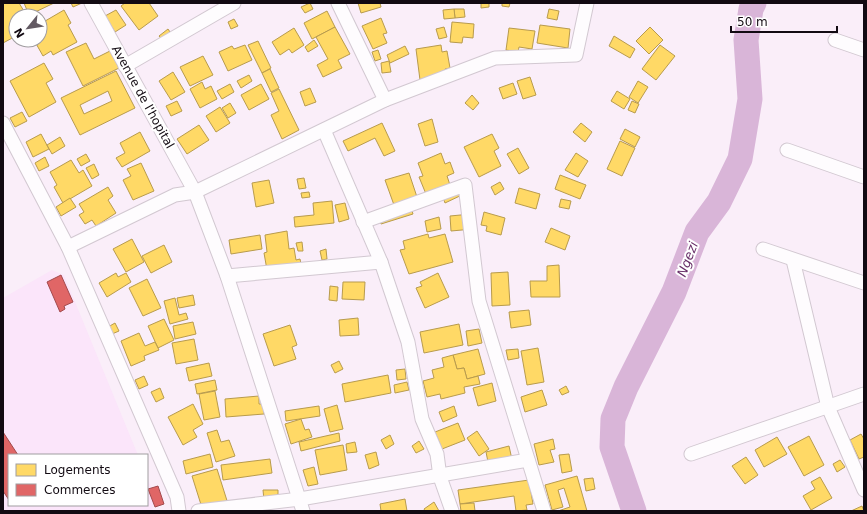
<svg xmlns="http://www.w3.org/2000/svg" width="867" height="514" viewBox="0 0 867 514" font-family="'DejaVu Sans',sans-serif">
	<style>
		.built { fill: #fbe5fa }
		.homes { fill: #ffd966; stroke: #b89b4d; fill-rule: evenodd }
		.shops { fill: #e06666; stroke: #a24a4d }
		.lines { fill: none; stroke-linecap: round; stroke-linejoin: round }
		.river { stroke: #d9b5d8; stroke-width: 25 }
		.minor-casing { stroke: #d2c8d1; stroke-width: 15 }
		.minor { stroke: #fefcfe; stroke-width: 13 }
		.labels { text-anchor: middle; stroke-width: 4; stroke-linejoin: round; paint-order: stroke }
		.street-label { font-size: 12px; fill: #120a12; stroke: #fff }
		.water-label { font-size: 13px; font-style: italic; fill: #682f68; stroke: #fff }
	</style>
	<rect width="100%" height="100%" fill="#faeef9"/>
	<path class="built" d="M52 270 64 275 138 455H9V505H147V477L155 497 152 511H3V298Z"/>
	<g class="homes">
		<path d="M5 3H19L27 16H16V36L3 43V4Z"/>
		<path d="M24 3H54L29 15Z"/>
		<path d="M71 3H82L73 7Z"/>
		<path d="M125 3H149L158 16 139 30 121 6Z"/>
		<path d="M310 3 313 9 305 13 301 7Z"/>
		<path d="M358 3H380L381 7 361 13Z"/>
		<path d="M481 3H489V7L481 8Z"/>
		<path d="M502 3H510L509 7 502 6Z"/>
		<path d="M454 9H464L465 17 455 18Z"/>
		<path d="M454 9 455 18 444 19 443 10Z"/>
		<path d="M549 9 559 11 557 20 547 18Z"/>
		<path d="M64 10 71 23 68 25 77 42 53 55 51 51 43 56 34 40H40V24Z"/>
		<path d="M116 10 126 25 115 32 105 16Z"/>
		<path d="M327 11 335 27 312 39 304 23Z"/>
		<path d="M381 18 387 33 383 34 387 43 373 49 362 26Z"/>
		<path d="M234 19 238 26 231 29 228 22Z"/>
		<path d="M452 22 474 24 473 38 463 37 462 43 450 42Z"/>
		<path d="M540 25 570 29 568 48 537 43Z"/>
		<path d="M335 27 350 54 338 60 342 68 323 77 317 65 328 59 316 37Z"/>
		<path d="M444 27 447 37 439 39 436 29Z"/>
		<path d="M650 27 663 40 649 54 636 41Z"/>
		<path d="M294 28 304 45 292 53 289 49 280 55 272 42Z"/>
		<path d="M509 28 535 31 532 49 519 47 518 52 506 50Z"/>
		<path d="M168 29 172 35 164 42 159 36Z"/>
		<path d="M614 36 635 49 630 58 609 46Z"/>
		<path d="M314 40 318 46 308 52 305 47Z"/>
		<path d="M258 41 271 68 262 73 248 45Z"/>
		<path d="M86 43 94 59 110 51 119 68 83 86 66 52Z"/>
		<path d="M245 45 252 60 228 71 219 52 232 46 234 49Z"/>
		<path d="M441 45 442 52 447 51 450 68 445 69 446 76 420 80 416 49Z"/>
		<path d="M660 45 675 56 656 80 642 69Z"/>
		<path d="M405 46 409 54 390 63 387 55Z"/>
		<path d="M378 50 381 59 375 61 372 52Z"/>
		<path d="M203 56 213 75 190 86 180 67Z"/>
		<path d="M389 61 391 72 382 73 381 63Z"/>
		<path d="M44 63 53 79 46 83 56 102 29 117 10 81Z"/>
		<path d="M270 69 279 88 271 92 262 73Z"/>
		<path d="M116 71 135 108 80 135 61 98ZM108 91 112 101 84 114 80 105Z"/>
		<path d="M173 72 185 92 171 100 159 81Z"/>
		<path d="M249 75 252 81 241 88 237 81Z"/>
		<path d="M530 77 536 95 523 99 517 81Z"/>
		<path d="M638 81 648 87 638 103 629 97Z"/>
		<path d="M202 82 205 89 211 86 217 99 200 108 190 89Z"/>
		<path d="M513 83 517 94 503 99 499 88Z"/>
		<path d="M230 84 234 92 222 99 217 91Z"/>
		<path d="M261 84 269 99 249 110 241 95Z"/>
		<path d="M310 88 316 102 305 106 300 92Z"/>
		<path d="M279 89 299 130 282 139 271 115 279 111 271 93Z"/>
		<path d="M617 91 630 99 624 109 611 101Z"/>
		<path d="M472 95 479 103 473 110 465 103Z"/>
		<path d="M177 101 182 111 171 116 166 106Z"/>
		<path d="M632 101 639 104 635 113 628 110Z"/>
		<path d="M230 103 236 113 228 118 222 108Z"/>
		<path d="M220 107 230 123 216 132 206 116Z"/>
		<path d="M22 112 27 121 15 127 10 118Z"/>
		<path d="M432 119 438 142 425 146 418 124Z"/>
		<path d="M382 123 395 151 384 156 375 138 348 151 343 141Z"/>
		<path d="M581 123 592 132 585 142 573 132Z"/>
		<path d="M199 125 209 140 187 154 177 139Z"/>
		<path d="M625 129 640 137 635 147 620 139Z"/>
		<path d="M140 132 150 151 122 167 116 158 125 153 120 143Z"/>
		<path d="M41 134 49 149 33 157 26 142Z"/>
		<path d="M492 134 499 148 494 151 501 166 479 177 464 147Z"/>
		<path d="M60 137 65 146 52 154 47 145Z"/>
		<path d="M620 141 635 148 622 176 607 169Z"/>
		<path d="M518 148 529 168 519 174 507 154Z"/>
		<path d="M441 153 445 164 450 162 454 173 447 176 450 185 426 194 419 177 423 176 418 163Z"/>
		<path d="M576 153 588 161 578 177 565 170Z"/>
		<path d="M86 154 90 161 81 166 77 159Z"/>
		<path d="M45 157 49 166 39 171 35 163Z"/>
		<path d="M71 160 79 173 83 170 92 186 63 203 54 187 57 185 50 172Z"/>
		<path d="M141 163 154 191 133 200 123 180 131 176 127 169Z"/>
		<path d="M94 164 99 175 92 179 86 168Z"/>
		<path d="M409 173 417 197 394 205 385 180Z"/>
		<path d="M560 175 586 185 580 199 555 189Z"/>
		<path d="M304 178 306 188 299 189 297 179Z"/>
		<path d="M269 180 274 203 256 207 252 183Z"/>
		<path d="M500 182 504 189 495 195 491 187Z"/>
		<path d="M460 186 464 194 445 203 442 195Z"/>
		<path d="M108 187 113 196 108 200 116 213 96 226 92 220 85 224 79 215 84 212 79 204Z"/>
		<path d="M519 188 540 194 536 209 515 203Z"/>
		<path d="M309 192 310 197 302 198 301 193Z"/>
		<path d="M70 198 76 207 61 216 56 207Z"/>
		<path d="M561 199 571 201 569 209 559 207Z"/>
		<path d="M332 201 334 223 295 227 294 217 314 215 313 203Z"/>
		<path d="M409 201 413 214 381 224 377 212Z"/>
		<path d="M345 203 349 219 339 222 335 205Z"/>
		<path d="M484 212 505 218 501 235 486 231 487 226 481 225Z"/>
		<path d="M471 214 473 229 451 231 450 216Z"/>
		<path d="M439 217 441 229 427 232 425 221Z"/>
		<path d="M551 228 570 236 565 250 545 242Z"/>
		<path d="M287 231 289 249 294 248 296 260 300 259 303 274 267 270 264 253 267 252 265 235Z"/>
		<path d="M428 234 429 238 445 234 453 262 409 274 400 250 405 249 403 241Z"/>
		<path d="M260 235 262 249 231 254 229 240Z"/>
		<path d="M132 239 144 262 126 272 113 249Z"/>
		<path d="M302 242 303 251H298L296 243Z"/>
		<path d="M164 245 172 262 151 273 142 256Z"/>
		<path d="M326 249 327 259 322 260 320 251Z"/>
		<path d="M559 265 560 297H531L530 281H547V266Z"/>
		<path d="M508 272 510 305 492 306 491 273Z"/>
		<path d="M116 273 118 277 126 273 131 282 107 297 99 283Z"/>
		<path d="M438 273 449 297 425 308 416 288 422 286 420 282Z"/>
		<path d="M147 279 161 308 143 316 129 288Z"/>
		<path d="M343 282H365L364 300 342 299Z"/>
		<path d="M330 286 338 287 337 301 329 300Z"/>
		<path d="M193 295 195 305 179 308 177 298Z"/>
		<path d="M175 298 179 315 186 313 188 319 170 324 164 301Z"/>
		<path d="M529 310 531 325 511 328 509 312Z"/>
		<path d="M358 318 359 335 340 336 339 320Z"/>
		<path d="M164 319 174 340 158 348 148 326Z"/>
		<path d="M193 322 196 334 175 339 173 326Z"/>
		<path d="M115 323 119 331 112 334 108 327Z"/>
		<path d="M459 324 463 345 424 353 420 332Z"/>
		<path d="M290 325 297 345 292 347 296 359 274 366 263 334Z"/>
		<path d="M479 329 482 343 468 346 466 331Z"/>
		<path d="M139 333 145 346 155 342 159 350 144 356 145 360 131 366 121 341Z"/>
		<path d="M194 339 198 360 176 364 172 343Z"/>
		<path d="M538 348 544 382 527 385 521 351Z"/>
		<path d="M478 349 485 374 467 379 464 368 457 369 453 355Z"/>
		<path d="M518 349 519 358 508 360 506 350Z"/>
		<path d="M453 355 457 369 464 368 467 379 478 376 480 384 464 387 465 393 441 399 440 394 427 397 423 381 434 378 432 370 444 367 442 358Z"/>
		<path d="M339 361 343 369 335 373 331 365Z"/>
		<path d="M209 363 212 376 189 381 186 368Z"/>
		<path d="M405 369 406 379 397 380 396 370Z"/>
		<path d="M388 375 391 393 345 402 342 384Z"/>
		<path d="M144 376 148 385 139 389 135 380Z"/>
		<path d="M215 380 217 390 197 394 195 384Z"/>
		<path d="M407 382 409 390 395 393 394 385Z"/>
		<path d="M492 383 496 401 478 406 473 388Z"/>
		<path d="M566 386 569 392 562 395 559 390Z"/>
		<path d="M160 388 164 398 156 402 151 392Z"/>
		<path d="M542 390 547 405 525 412 521 397Z"/>
		<path d="M215 391 220 417 204 420 199 394Z"/>
		<path d="M259 396V404H263L264 414 226 417 225 399Z"/>
		<path d="M193 404 203 424 193 430 197 437 183 445 168 417Z"/>
		<path d="M337 405 343 429 330 432 324 409Z"/>
		<path d="M319 406 320 416 286 421 285 411Z"/>
		<path d="M454 406 457 416 443 422 439 412Z"/>
		<path d="M301 419 305 430 309 429 312 437 291 444 285 424Z"/>
		<path d="M458 423 465 440 442 449 435 432Z"/>
		<path d="M217 430 221 442 229 440 235 456 216 462 207 433Z"/>
		<path d="M477 431 489 449 479 456 467 438Z"/>
		<path d="M339 433 340 441 301 451 299 442Z"/>
		<path d="M861 434 864 439V457L859 459 850 440Z"/>
		<path d="M390 435 394 444 386 449 381 440Z"/>
		<path d="M809 436 824 465 804 476 788 447Z"/>
		<path d="M777 437 787 454 764 467 755 450Z"/>
		<path d="M553 439 555 449 550 450 554 462 539 465 534 444Z"/>
		<path d="M419 441 424 449 416 453 412 446Z"/>
		<path d="M355 442 357 452 347 453 346 444Z"/>
		<path d="M343 445 347 470 320 475 315 450Z"/>
		<path d="M509 446 513 464 489 467 486 452Z"/>
		<path d="M376 452 379 465 369 469 365 455Z"/>
		<path d="M210 454 213 467 186 474 183 461Z"/>
		<path d="M569 454 572 471 562 473 559 455Z"/>
		<path d="M746 457 758 475 745 484 732 466Z"/>
		<path d="M270 459 272 473 223 480 221 465Z"/>
		<path d="M840 460 845 467 837 472 833 464Z"/>
		<path d="M314 467 318 484 308 486 303 470Z"/>
		<path d="M217 469 229 507 203 511 192 476Z"/>
		<path d="M577 476 587 511H558L570 507 564 488 558 490 563 507 552 510 545 485Z"/>
		<path d="M820 477 832 498 811 510 803 496 815 489 811 482Z"/>
		<path d="M593 478 595 489 586 491 584 479Z"/>
		<path d="M529 480 533 504 526 505 527 510 516 511 514 496 460 504 458 490Z"/>
		<path d="M263 490H278V500H264Z"/>
		<path d="M405 499 407 511H381L380 504Z"/>
		<path d="M434 502 439 511H425L424 509Z"/>
		<path d="M474 503 475 511H461L460 504Z"/>
		<path d="M862 506 864 511H851Z"/>
	</g>
	<g class="shops">
		<path d="M61 275 73 302 64 306 65 309 60 312 47 282Z"/>
		<path d="M3 432 18 455H9V500L3 491Z"/>
		<path d="M158 486 164 504 155 507 148 489Z"/>
	</g>
	<g class="lines">
		<path class="river" d="M634 511 612 447 613 419 626 387 674 292 697 232 719 202 740 159 750 99 746 40 751 9 754 3"/>
		<defs>
			<g id="minor">
				<path d="M91 3 195 192 227 276 303 511"/>
				<path d="M338 3 385 100"/>
				<path d="M835 40 864 50"/>
				<path d="M125 66 234 3"/>
				<path d="M3 123 68 247 177 497 179 511"/>
				<path d="M324 130 381 262 408 342 422 419 437 454 440 477 452 511"/>
				<path d="M787 150 864 177"/>
				<path d="M363 222 465 185 479 301 544 511"/>
				<path d="M68 247 175 195 195 192 385 100 495 58 576 55 587 3"/>
				<path d="M763 249 864 283"/>
				<path d="M793 260 828 407 864 490"/>
				<path d="M227 276 381 262"/>
				<path d="M691 454 864 394"/>
				<path d="M198 511 300 499 528 460"/>
			</g>
		</defs>
		<use href="#minor" class="minor-casing"/>
		<use href="#minor" class="minor"/>
	</g>
	<g class="labels">
		<g class="street-label">
			<text transform="translate(143 97) rotate(61)" y="4">Avenue de l'hopital</text>
		</g>
		<g class="water-label">
			<text transform="translate(687 259) rotate(-69)" y="5">Ngezi</text>
		</g>
	</g>
	<rect width="867" height="514" fill="none" stroke="#120a12" stroke-width="8"/>
	<rect x="8" y="454" width="140" height="52" fill="#ffffff" stroke="#a09da0"/>
	<rect x="16" y="464" width="20" height="12" fill="#ffd966" stroke="#a09da0"/>
	<text x="44" y="474" font-size="12" fill="#120a12">Logements</text>
	<rect x="16" y="484" width="20" height="12" fill="#e06666" stroke="#a09da0"/>
	<text x="44" y="494" font-size="12" fill="#120a12">Commerces</text>
	<g transform="translate(28 28) rotate(240)"><circle r="19" fill="#ffffff" stroke="#a09da0"/>
	<path d="M0-3L7 15L0 10L-7 15Z" fill="#635a63"/>
	<text y="-6" font-size="11" font-weight="bold" text-anchor="middle" fill="#120a12">N</text>
	</g>
	<path d="M731 26v6h106v-6" fill="none" stroke="#120a12" stroke-width="2"/>
	<text x="737" y="26" font-size="12" fill="#120a12" stroke="#ffffff" stroke-width="3" paint-order="stroke">50 m</text>
</svg>
